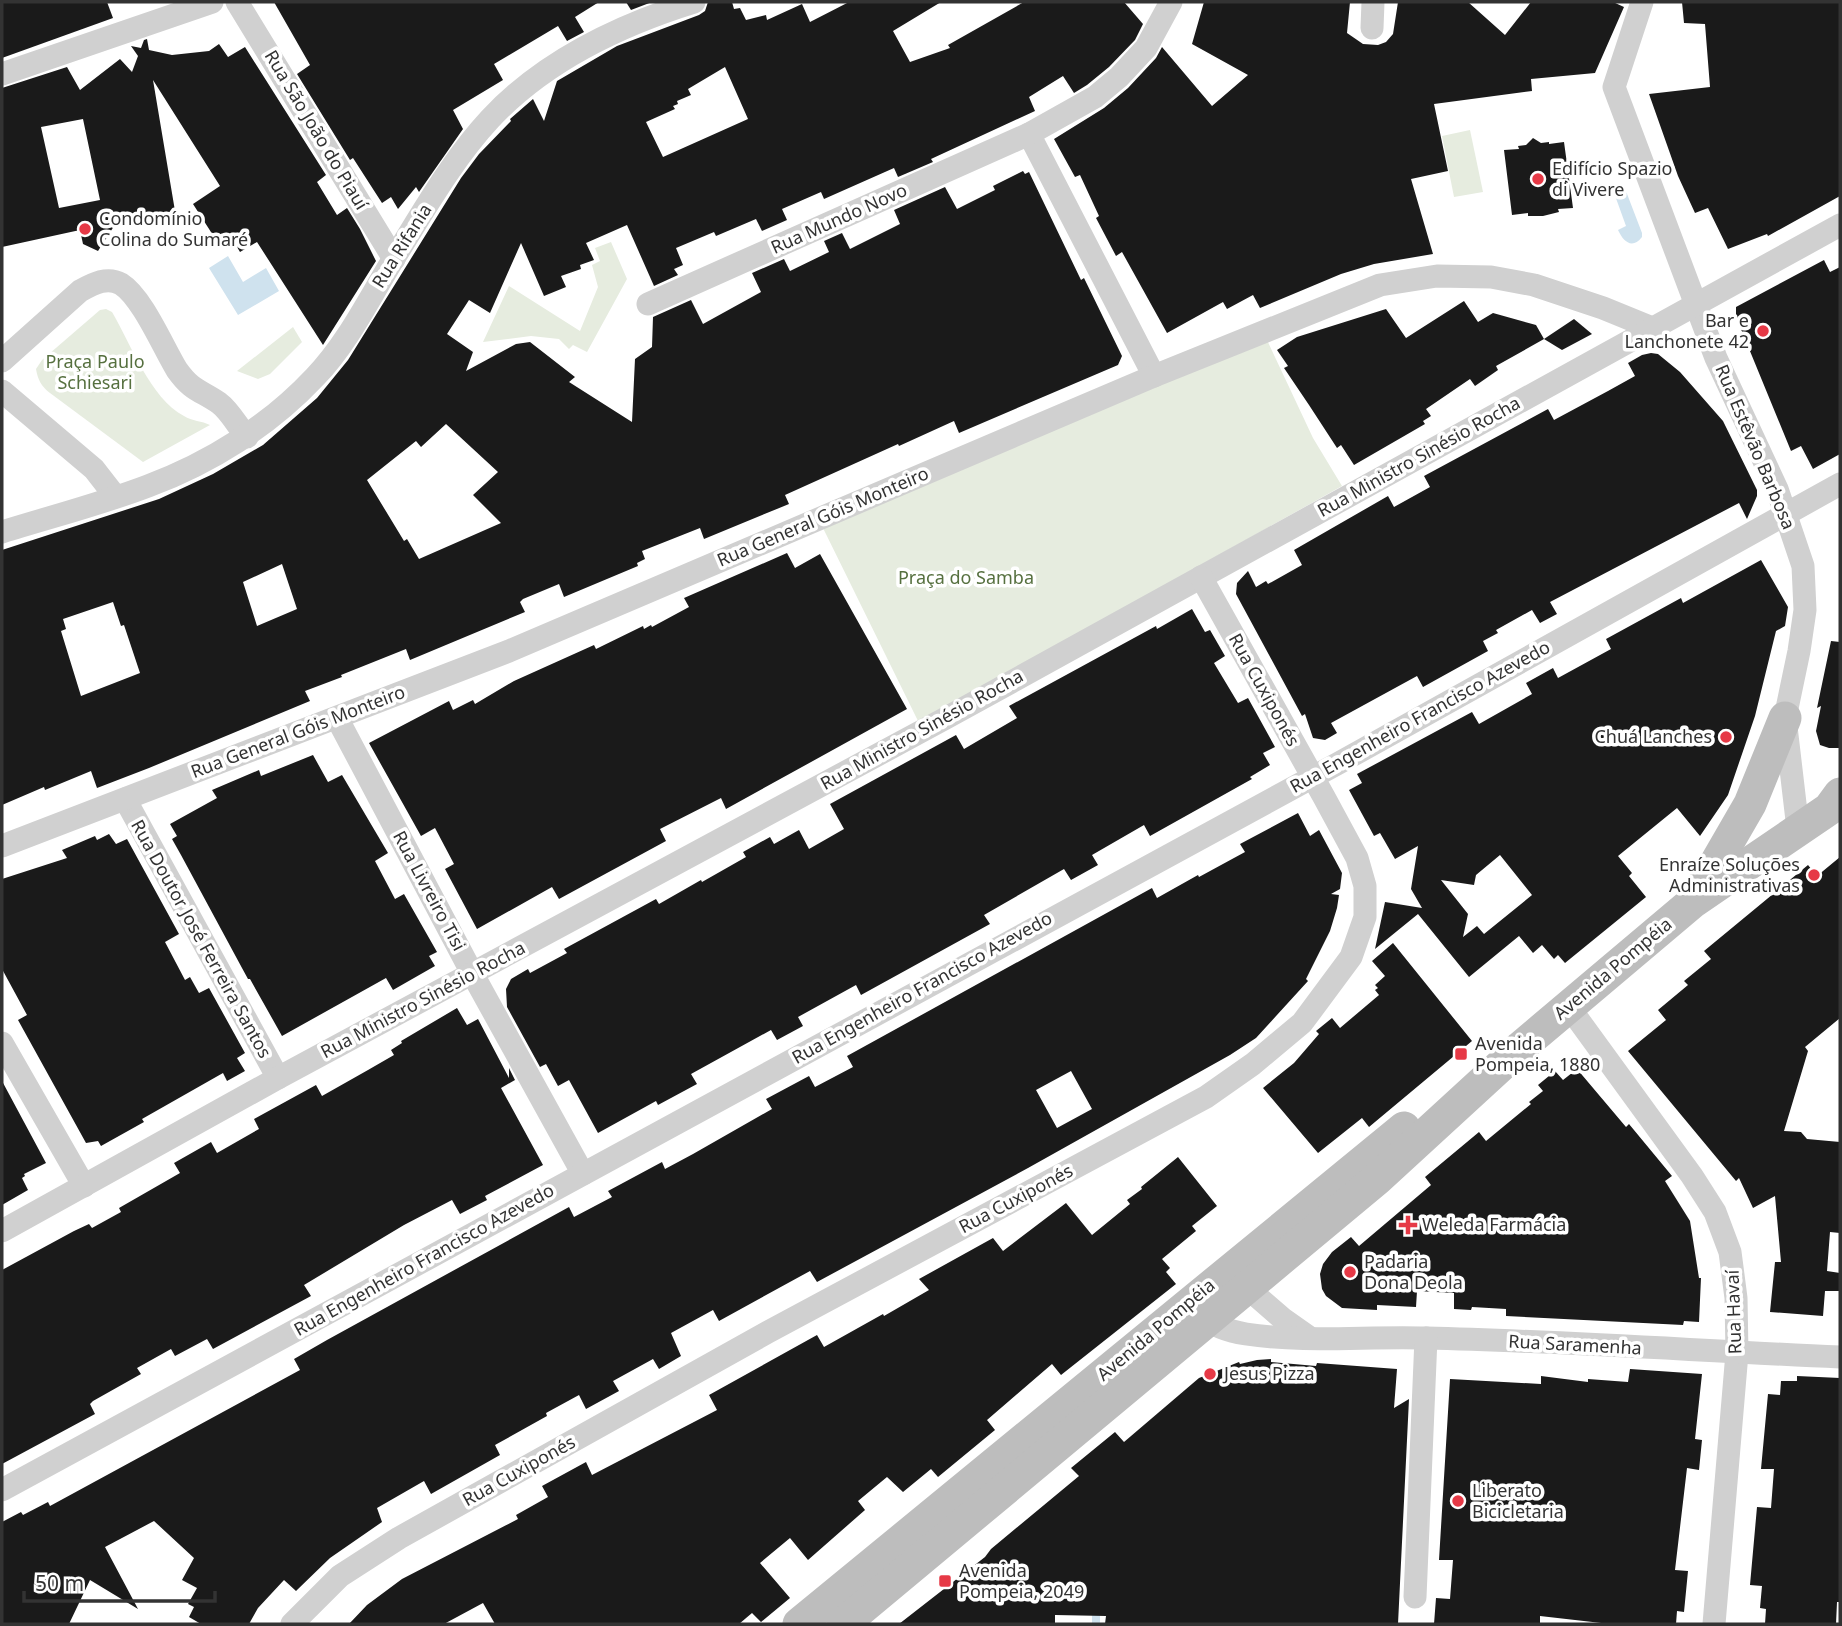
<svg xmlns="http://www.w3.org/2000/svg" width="1842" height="1626" viewBox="0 0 1842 1626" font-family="'Noto Sans',sans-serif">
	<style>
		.green { fill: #e6ecdf }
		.water { fill: #cfe2ee }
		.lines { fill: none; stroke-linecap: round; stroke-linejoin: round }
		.stream { stroke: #cfe2ee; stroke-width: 8 }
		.building { fill: #1a1a1a; fill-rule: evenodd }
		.minor { stroke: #d0d0d0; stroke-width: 23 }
		.secondary { stroke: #bdbdbd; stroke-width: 33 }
		.poi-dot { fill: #e63946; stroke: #fff; stroke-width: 2.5 }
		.labels { text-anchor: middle; stroke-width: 7; stroke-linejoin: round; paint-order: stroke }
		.street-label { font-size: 18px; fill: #333; stroke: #fff }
		.poi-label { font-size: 18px; fill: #333; stroke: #fff; text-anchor: start }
		.park-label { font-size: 18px; fill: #56703f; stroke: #fff }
	</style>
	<rect width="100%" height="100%" fill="#fff"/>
	<g class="green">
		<path d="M1470 130 1483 192 1454 197 1442 136Z"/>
		<path d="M611 242 627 279 587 352 573 345 569 349 559 339 531 336 483 342 509 286 580 331 598 287 592 265 600 261 595 248Z"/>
		<path d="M106 309 112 312C131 344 150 398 184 416 192 421 202 421 210 425L143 462 50 393C41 386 38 380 36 369L42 360 100 310Z"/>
		<path d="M293 327 302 342 270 374 258 379 237 371Z"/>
		<path d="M1267 340 1313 438 1342 486 919 723 822 526Z"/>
	</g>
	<g class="water">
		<path d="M1624 186 1642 233V237C1632 250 1623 241 1618 230L1626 226 1613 190Z"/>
		<path d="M228 256 243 282 266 268 279 291 238 315 209 268Z"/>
	</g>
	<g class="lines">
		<path class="stream" d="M1096 1624V1606"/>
	</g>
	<g class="building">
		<path d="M2 2H107L113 18 2 58Z"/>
		<path d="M274 2H599L575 17 584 32 567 41 558 26 494 64 503 80 453 110 463 129 419 192 416 187 398 209 391 197 382 203 353 158 350 160 297 74 310 65Z"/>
		<path d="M626 2H652L631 10Z"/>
		<path d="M708 2H732L734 9 740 8 746 20 766 15 767 20 802 4 810 22 849 2H941L893 31 910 62 950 48 948 45 1024 2H1124L1143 24 1135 40 1109 67 1087 85 1074 93 1063 76 1029 97 1035 111 931 159 933 162 898 177 894 168 824 199 821 192 782 209 787 220 762 231 756 219 716 236 714 232 676 248 683 265 674 269 678 275 654 286 627 225 586 243 594 260 580 265 581 269 561 276 566 287 544 296 521 243 490 313 469 300 447 334 473 352 466 371 516 344 530 342 575 377 569 382 632 422 635 359 652 347 653 317 691 300 703 324 761 292 752 273 784 259 790 271 829 252 824 241 842 233 850 249 900 224 894 210 945 187 957 209 995 190 993 186 1023 171 1025 174 1029 172 1081 280 1084 278 1122 356 1118 365 959 433 954 421 899 446 898 444 785 495 789 504 704 539 700 528 642 551 645 559 637 563 638 566 564 597 559 584 523 599 520 602 525 612 410 660 406 649 341 675 342 677 305 691 310 701 149 768 97 788 91 771 45 790 44 787 2 805V550L159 499 213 474 263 445 317 398 348 360 461 178 479 154 511 121 510 119 533 99 544 121 557 81 617 46 699 15 705 11ZM725 67 748 119 663 157 646 122 675 109 673 106 678 104 677 101 691 95 688 89ZM446 424 498 472 473 495 501 523 419 559 407 539 404 541 367 480 416 441 421 447ZM282 564 297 609 257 626 243 582ZM113 602 121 626 124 625 140 673 81 696 61 631 66 629 63 619Z"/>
		<path d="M1204 2H1350L1347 33 1363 44 1378 45 1386 42 1393 34 1398 2H1468L1505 35 1531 2H1613L1624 7 1595 73 1531 79 1532 91 1434 104 1448 171 1411 179 1433 254 1374 264 1341 274 1260 308 1253 295 1227 309 1223 302 1167 333 1122 252 1116 256 1096 218 1099 216 1080 175 1075 177 1054 139 1104 108 1128 88 1156 58 1162 47 1212 106 1248 75 1192 44Z"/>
		<path d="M1682 2H1840V196L1768 236 1767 234 1728 249 1708 208 1695 213 1678 176 1649 94 1710 87 1705 24 1684 23Z"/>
		<path d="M147 39 149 50 172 55 209 51 219 44 228 57 245 47 326 175 317 182 337 215 347 208 360 229 376 261 323 345 257 242 240 252 230 235 218 243 193 204 220 186 153 80 175 211 116 223 98 251 83 244 80 230 2 247V88L67 67 80 90 120 59 132 72 138 56 131 46 141 48 144 40ZM83 119 100 200 59 208 41 127Z"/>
		<path d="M1533 138 1541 143 1549 142V144L1564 142 1573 208 1558 209 1559 212 1543 216H1528V213L1512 215 1504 150 1519 149 1518 146 1526 145Z"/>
		<path d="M1824 260 1830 272 1840 267V454L1813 469 1801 446 1791 451 1736 317V307Z"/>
		<path d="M1464 301 1478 322 1493 313 1536 325 1544 339 1496 366 1498 370 1475 386 1470 379 1426 409 1431 416 1423 421 1425 424 1354 465 1341 445 1337 448 1309 405 1284 368 1288 366 1277 350 1297 337 1386 309 1406 338Z"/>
		<path d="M1574 319 1592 334 1562 350 1544 339Z"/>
		<path d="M1651 353 1658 354 1680 372 1723 421 1757 490V496L1747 519 1739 503 1550 602 1557 614 1540 623 1532 610 1496 630 1498 633 1483 641 1488 651 1423 687 1417 676 1331 723 1337 733 1325 740 1313 738 1305 714 1302 716 1236 594 1237 583 1248 571 1256 587 1266 581 1268 584 1302 565 1294 550 1388 496 1394 507 1430 487 1424 476 1548 409 1554 420 1608 391 1635 376 1628 363 1642 355Z"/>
		<path d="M787 553 795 568 820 554 907 709 726 809 721 798 660 829 666 841 559 899 552 887 477 929 445 869 454 864 435 828 421 836 369 743 449 701 453 710 473 700 475 704 514 681 594 645 596 649 643 626 644 629 651 625 652 627 689 607 684 598Z"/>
		<path d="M1761 560 1788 607 1785 626 1776 631 1755 716 1728 795 1700 836 1677 808 1618 856 1632 873 1629 876 1646 897 1565 963 1558 955 1554 959 1542 945 1533 953 1519 936 1469 977 1418 914 1375 949 1385 902 1422 908 1411 889 1418 846 1395 859 1380 833 1374 836 1349 790 1362 783 1357 774 1472 712 1479 724 1532 694 1526 683 1553 668 1558 678 1611 649 1606 639 1681 598 1683 603ZM1500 855 1532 895 1484 934 1477 926 1463 937 1468 914 1441 880 1474 885 1476 875Z"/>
		<path d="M1192 609 1205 632 1210 630 1225 656 1214 663 1238 703 1248 698 1275 747 1263 753 1270 765 1250 777 1252 779 1150 836 1144 825 1092 855 1098 865 1071 880 1064 869 984 915 990 924 861 995 856 985 798 1017 803 1026 777 1040 771 1030 691 1074 697 1084 658 1105 656 1101 598 1133 569 1080 558 1086 546 1064 540 1067 507 1007 506 989 511 979 528 969 530 973 567 953 564 949 656 899 659 904 701 880 702 882 746 857 743 852 770 837 774 844 799 830 809 849 844 829 830 804 956 735 964 749 1017 718 1009 706 1156 626 1157 629Z"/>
		<path d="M1831 641 1840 642V748H1829L1820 745 1816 731 1821 706 1817 708Z"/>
		<path d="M313 755 328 782 342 775 388 853 375 861 395 899 404 894 437 952 429 956 435 966 393 990 386 978 282 1036 250 979H248L242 968 181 855 172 839 177 836 170 824 217 798 212 790 259 770 261 776Z"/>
		<path d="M1298 813 1310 836 1319 830 1342 873 1340 889 1331 894 1339 895 1337 908 1330 931 1306 979 1308 981 1256 1038 1230 1055 1028 1168 817 1282 810 1271 719 1321 713 1310 671 1333 681 1356 659 1369 653 1359 613 1381 619 1391 586 1409 579 1395 546 1413 547 1416 495 1445 500 1455 431 1494 424 1481 377 1508 382 1522 330 1558 296 1591 284 1580 258 1608 249 1624H201L189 1617 194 1607 188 1604 197 1588 182 1580 194 1558 154 1521 105 1547 138 1609 90 1580 69 1624H2V1522L21 1512 23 1515 48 1502 50 1506 300 1370 294 1359 327 1340 569 1207 574 1217 612 1197 608 1191 662 1162 665 1169 693 1154 772 1109 766 1099 809 1076 815 1087 853 1067 847 1056 1152 888 1157 898 1198 875 1199 877 1245 852 1240 844ZM1071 1071 1092 1109 1057 1128 1036 1090Z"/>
		<path d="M109 834 116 844 127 839 179 934 165 942 185 980 190 977 199 993 209 988 245 1053 237 1058 245 1071 227 1081 223 1073 142 1119 144 1122 101 1146 98 1141 86 1143 18 1020 27 1015 2 969V879L67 858 62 850 95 836 97 840Z"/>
		<path d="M1840 857V1018L1805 1047 1808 1051 1784 1131 1801 1132 1807 1139 1840 1142V1233L1830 1232 1827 1271 1840 1273V1291H1825L1823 1316 1770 1312 1775 1262H1781L1775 1196 1753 1208 1739 1178 1736 1181 1628 1051 1666 1020 1658 1010 1688 985 1684 981 1711 959 1704 951 1808 865 1817 876Z"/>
		<path d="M1393 943 1472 1041 1369 1127 1362 1118 1318 1153 1263 1088 1294 1063 1319 1034 1316 1031 1332 1018 1340 1028 1379 995 1375 990 1378 988 1375 985 1385 976 1372 961Z"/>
		<path d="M457 1008 467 1025 478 1019 509 1078V1068L515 1080 501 1088 543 1165 485 1196 487 1200 460 1214 452 1200 404 1225 304 1285 311 1296 213 1349 207 1339 175 1356 171 1349 137 1368 141 1374 93 1401 90 1404 95 1414 2 1464V1270L74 1231 89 1224 92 1228 121 1212 119 1208 180 1173 174 1163 211 1142 217 1153 259 1129 254 1119 316 1085 322 1096 368 1070 394 1055 391 1050 402 1043 401 1041Z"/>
		<path d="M1577 1069 1626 1127 1629 1124 1672 1176 1665 1181 1690 1221 1699 1278H1701L1699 1322 1684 1321 1683 1325 1506 1316V1309L1472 1307 1471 1310 1454 1309V1293L1417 1291 1416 1307 1377 1305V1310L1342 1308 1326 1296 1322 1289 1320 1274 1323 1264 1332 1252 1351 1237 1359 1246 1431 1185 1425 1177 1479 1132 1486 1141 1531 1104 1529 1102 1543 1091 1538 1085 1555 1071 1563 1080Z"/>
		<path d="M2 1081 46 1163 24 1174 25 1176 22 1178 28 1190 2 1205Z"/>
		<path d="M1178 1157 1217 1206 1192 1226 1196 1231 1162 1259 1170 1268 1166 1272 1176 1284 1061 1375 1052 1364 987 1420 995 1430 938 1477 931 1469 903 1492 887 1477 858 1501 865 1510 808 1560 790 1538 760 1563 790 1598 761 1622 752 1613 739 1624H495L483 1603 444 1624H349L367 1605 402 1579 518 1519 516 1515 548 1497 542 1486 586 1462 592 1475 717 1410 709 1395 817 1335 824 1347 883 1314 884 1316 929 1290 919 1279 993 1238 1003 1251 1066 1203 1092 1235 1130 1204 1127 1200 1142 1189 1141 1187Z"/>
		<path d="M1271 1359V1362L1316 1366 1317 1363 1397 1369 1394 1408 1409 1399 1398 1624H1105L1106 1616 1055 1615V1624H899L985 1557 991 1549 1079 1476 1071 1468 1115 1432 1124 1442 1199 1378 1239 1362 1240 1364 1257 1360Z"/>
		<path d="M1630 1369 1702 1374 1695 1439 1702 1440 1699 1470 1687 1468 1675 1570 1688 1571 1684 1612 1677 1611 1676 1624H1610L1540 1616V1624H1434L1436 1598 1450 1599 1453 1560H1439L1450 1379 1541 1384V1376L1588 1382V1379L1628 1382Z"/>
		<path d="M1797 1376 1840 1378V1602H1837L1836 1624H1765L1766 1609 1760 1608 1762 1586 1750 1585 1757 1507 1771 1508 1774 1469H1761L1768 1394 1780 1395 1781 1381H1797Z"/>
	</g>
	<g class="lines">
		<g class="minor">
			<path d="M237 2 394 259"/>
			<path d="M1642 2 1614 87 1716 358 1777 489 1803 566 1805 610 1799 651 1785 718 1798 829"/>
			<path d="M1372 28 1373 2"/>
			<path d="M2 74 212 2"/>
			<path d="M1029 134 1154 376"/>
			<path d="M648 304 1029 134 1095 97 1119 77 1146 48 1171 2"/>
			<path d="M2 361 80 291C93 284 107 276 121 284 142 297 163 347 177 370 192 391 200 390 219 403 230 411 238 427 247 437"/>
			<path d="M2 391 94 469 115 496"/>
			<path d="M2 532C50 517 101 504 148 486 210 463 269 426 315 377 346 345 368 301 391 263 422 214 451 161 490 119 544 61 620 25 694 2"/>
			<path d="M337 718 472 973 583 1174"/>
			<path d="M125 799 278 1078"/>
			<path d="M2 846 509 651 1154 376 1380 285 1437 276 1491 277 1534 285 1603 308 1652 328"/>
			<path d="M1569 1007 1692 1176 1715 1212 1730 1252 1736 1298 1737 1353 1714 1624"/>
			<path d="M2 1043 84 1186"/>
			<path d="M2 1231 278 1078 946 718 1840 225"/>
			<path d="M1236 1278 1283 1319 1310 1338"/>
			<path d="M1199 1313C1212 1326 1228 1331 1246 1334 1305 1343 1367 1336 1426 1338 1564 1341 1702 1351 1840 1357"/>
			<path d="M2 1490 1337 764 1840 484"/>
			<path d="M1415 1597 1426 1338"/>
			<path d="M292 1624 340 1576 399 1538 768 1332 1206 1097 1253 1064 1302 1023 1351 957 1365 917V886L1357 858 1324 797 1201 577"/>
		</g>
		<g class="secondary">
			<path d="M1698 894 1750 804 1785 718"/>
			<path d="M799 1624 1404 1128"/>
			<path d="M843 1624 1377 1179 1521 1047 1694 901 1829 809 1840 794"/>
		</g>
	</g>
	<g class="poi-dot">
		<circle cx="1538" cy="179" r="7"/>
		<circle cx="85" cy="229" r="7"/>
		<circle cx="1763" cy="331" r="7"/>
		<circle cx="1726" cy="737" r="7"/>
		<circle cx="1814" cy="875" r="7"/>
		<rect x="1454" y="1047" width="14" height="14" rx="3.5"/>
		<path d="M1404.5 1214.5h7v7h7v7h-7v7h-7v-7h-7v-7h7z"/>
		<circle cx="1350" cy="1272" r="7"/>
		<circle cx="1210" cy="1374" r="7"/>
		<circle cx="1458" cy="1501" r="7"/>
		<rect x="938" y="1574" width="14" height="14" rx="3.5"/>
	</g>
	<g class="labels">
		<g class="street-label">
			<text transform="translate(316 130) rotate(59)" y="6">Rua São João do Piauí</text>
			<text transform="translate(839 219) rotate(-24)" y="6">Rua Mundo Novo</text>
			<text transform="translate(402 246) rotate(-58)" y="6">Rua Rifania</text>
			<text transform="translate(1755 447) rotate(67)" y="6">Rua Estêvão Barbosa</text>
			<text transform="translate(1419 457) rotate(-29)" y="6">Rua Ministro Sinésio Rocha</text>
			<text transform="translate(823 517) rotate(-23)" y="6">Rua General Góis Monteiro</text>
			<text transform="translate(1264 690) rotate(61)" y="6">Rua Cuxiponés</text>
			<text transform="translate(1420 717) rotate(-29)" y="6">Rua Engenheiro Francisco Azevedo</text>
			<text transform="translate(922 730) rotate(-29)" y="6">Rua Ministro Sinésio Rocha</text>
			<text transform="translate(298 732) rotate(-21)" y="6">Rua General Góis Monteiro</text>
			<text transform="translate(429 891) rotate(62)" y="6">Rua Livreiro Tisi</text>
			<text transform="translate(201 939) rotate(61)" y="6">Rua Doutor José Ferreira Santos</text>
			<text transform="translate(1613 969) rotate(-40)" y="6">Avenida Pompéia</text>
			<text transform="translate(922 988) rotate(-29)" y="6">Rua Engenheiro Francisco Azevedo</text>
			<text transform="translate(423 1000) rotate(-28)" y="6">Rua Ministro Sinésio Rocha</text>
			<text transform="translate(1016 1199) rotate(-28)" y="6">Rua Cuxiponés</text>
			<text transform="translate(424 1260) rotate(-29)" y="6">Rua Engenheiro Francisco Azevedo</text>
			<text transform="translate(1734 1312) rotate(-92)" y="6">Rua Havaí</text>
			<text transform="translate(1156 1330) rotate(-40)" y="6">Avenida Pompéia</text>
			<text transform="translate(1575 1345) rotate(3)" y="6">Rua Saramenha</text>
			<text transform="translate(519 1471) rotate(-29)" y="6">Rua Cuxiponés</text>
		</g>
		<g class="poi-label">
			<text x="1552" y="175">Edifício Spazio<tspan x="1552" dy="21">di Vivere</tspan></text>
			<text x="99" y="225">Condomínio<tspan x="99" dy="21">Colina do Sumaré</tspan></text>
			<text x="1749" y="327" text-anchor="end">Bar e<tspan x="1749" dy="21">Lanchonete 42</tspan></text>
			<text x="1712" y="743" text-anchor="end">Chuá Lanches</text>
			<text x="1800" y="871" text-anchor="end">Enraíze Soluções<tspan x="1800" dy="21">Administrativas</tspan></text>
			<text x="1475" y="1050">Avenida<tspan x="1475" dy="21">Pompeia, 1880</tspan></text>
			<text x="1422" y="1231">Weleda Farmácia</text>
			<text x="1364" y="1268">Padaria<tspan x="1364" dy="21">Dona Deola</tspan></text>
			<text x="1224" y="1380">Jesus Pizza</text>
			<text x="1472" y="1497">Liberato<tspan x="1472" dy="21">Bicicletaria</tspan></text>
			<text x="959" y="1577">Avenida<tspan x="959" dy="21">Pompeia, 2049</tspan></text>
		</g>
		<g class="park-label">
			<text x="95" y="368">Praça Paulo<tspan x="95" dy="21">Schiesari</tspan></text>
			<text x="966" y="584">Praça do Samba</text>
		</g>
	</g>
	<rect width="1842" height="1626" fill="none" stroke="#333333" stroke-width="7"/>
	<path d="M24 1591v10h191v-10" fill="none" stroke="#333333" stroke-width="3.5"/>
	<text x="35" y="1591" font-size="21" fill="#333333" stroke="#ffffff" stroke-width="5" paint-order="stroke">50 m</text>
</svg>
